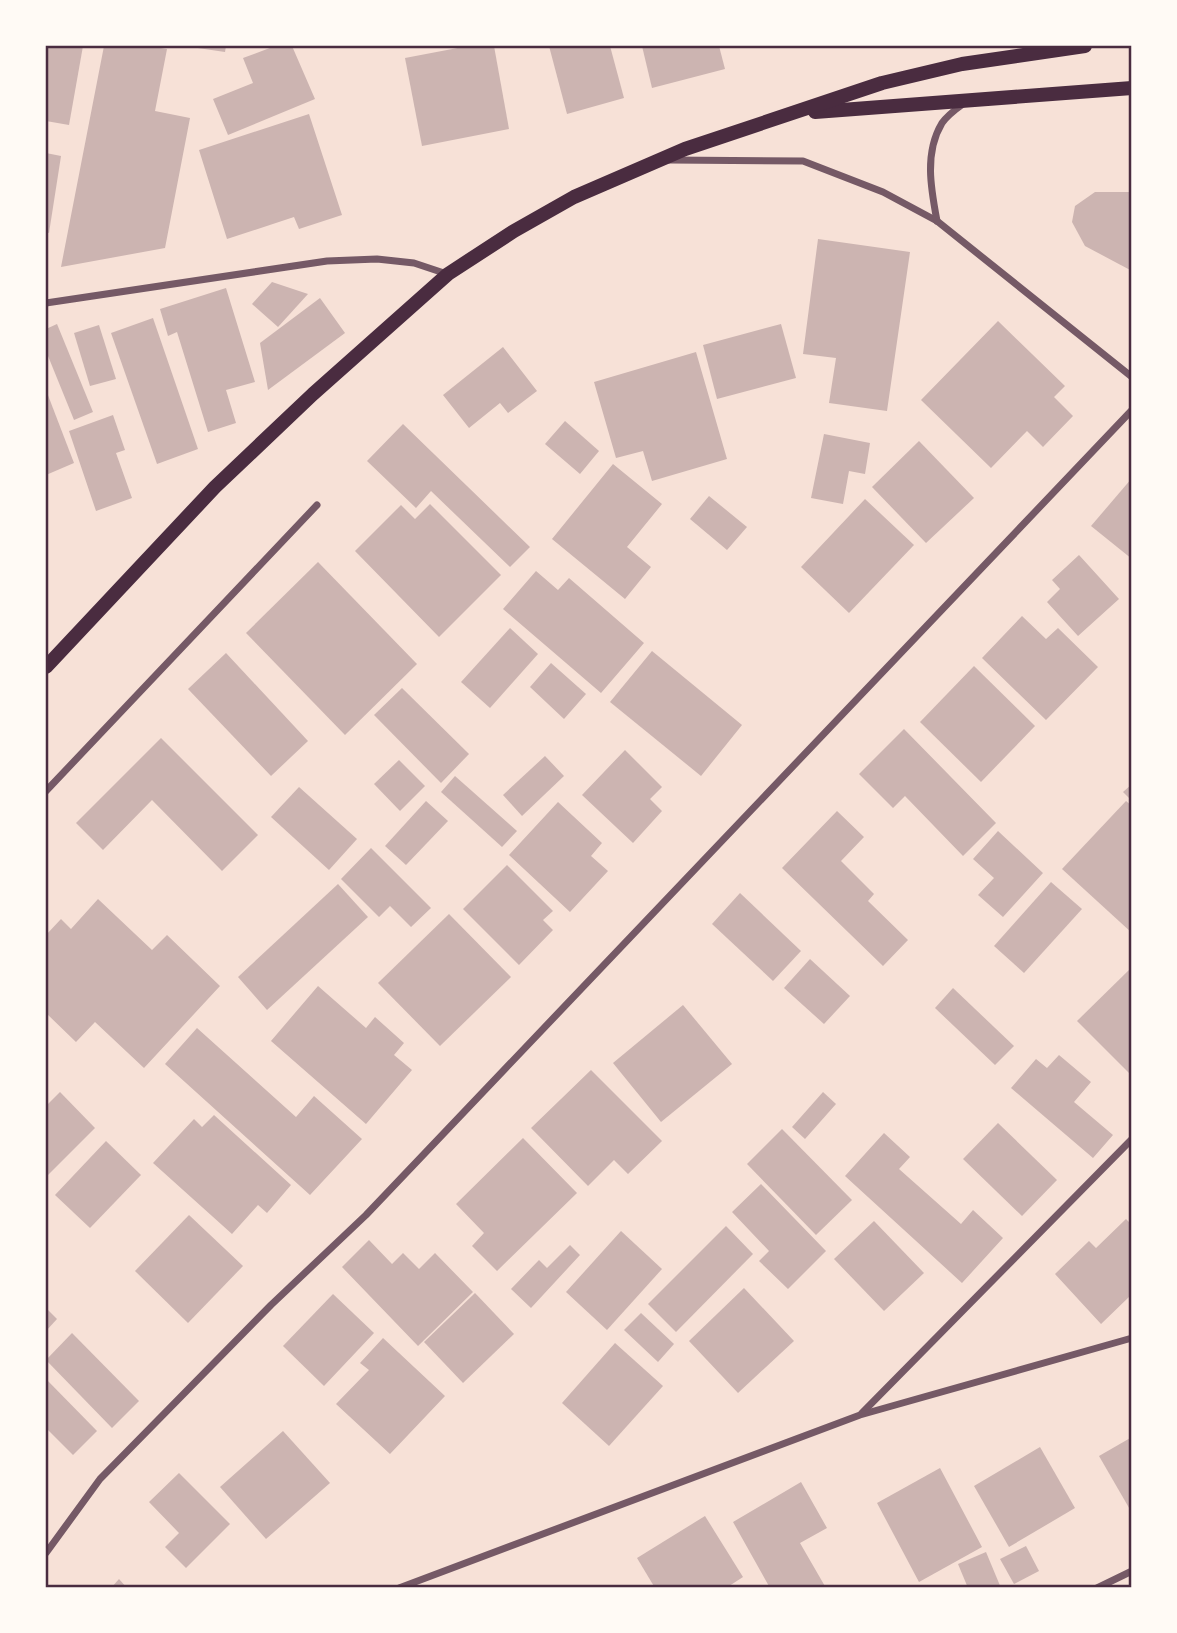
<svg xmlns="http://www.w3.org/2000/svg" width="1177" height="1633" viewBox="0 0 1177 1633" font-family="Barlow,sans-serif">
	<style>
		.building { fill: #ccb4b1 }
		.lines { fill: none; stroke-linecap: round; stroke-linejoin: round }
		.minor { stroke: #755966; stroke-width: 7 }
		.secondary { stroke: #4a2c40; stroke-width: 14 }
		.neatline { fill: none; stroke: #4a2c40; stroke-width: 2.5 }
	</style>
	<rect width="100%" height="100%" fill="#f7e1d7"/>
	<g class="building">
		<path d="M47 46H83L69 125 46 121Z"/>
		<path d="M104 46H148L167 49 155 111 190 118 165 248 61 267Z"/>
		<path d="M184 46H226L225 52Z"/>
		<path d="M275 46H292L315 99 228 135 213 99 253 83 243 58Z"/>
		<path d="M468 46H494L509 129 422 146 405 58Z"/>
		<path d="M549 46H610L624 98 567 114Z"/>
		<path d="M642 46H719L725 69 652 88Z"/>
		<path d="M309 114 342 215 299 229 294 217 227 239 199 150Z"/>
		<path d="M46 153 61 156 49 233 46 232Z"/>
		<path d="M1095 192H1132V271L1085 246 1072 222 1075 206Z"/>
		<path d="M818 239 910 252 887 411 829 403 836 358 803 354Z"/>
		<path d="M272 282 308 294 278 327 252 304Z"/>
		<path d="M226 288 255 382 226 390 236 423 208 432 177 332 168 336 160 309Z"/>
		<path d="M320 298 345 333 268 390 260 343Z"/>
		<path d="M153 318 198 449 157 464 111 333Z"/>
		<path d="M998 321 1065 386 1054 397 1073 416 1043 447 1027 431 991 468 921 400Z"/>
		<path d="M57 324 93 412 74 420 46 351V329Z"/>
		<path d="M781 324 796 378 717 399 703 345Z"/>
		<path d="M99 325 116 379 90 386 74 333Z"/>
		<path d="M503 347 537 391 508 413 500 403 469 428 443 395Z"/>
		<path d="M696 352 727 459 652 481 643 451 616 458 594 382Z"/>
		<path d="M46 390 74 463 46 475Z"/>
		<path d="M113 415 125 450 116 453 132 498 96 511 69 431Z"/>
		<path d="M565 421 599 451 580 474 545 444Z"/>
		<path d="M403 424 530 547 510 567 431 491 416 508 367 461Z"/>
		<path d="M824 434 870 443 865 474 849 471 843 504 811 498Z"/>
		<path d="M919 441 974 498 926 543 872 487Z"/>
		<path d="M613 464 662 504 627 547 651 567 625 599 552 539Z"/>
		<path d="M1132 478V559L1091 526Z"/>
		<path d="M709 496 747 527 727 550 690 519Z"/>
		<path d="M865 499 914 545 849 613 801 567Z"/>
		<path d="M430 504 501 575 439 637 355 551 401 505 415 519Z"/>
		<path d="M1079 555 1119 599 1078 636 1047 602 1060 589 1052 580Z"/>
		<path d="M318 562 417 664 345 735 246 633Z"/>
		<path d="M536 571 558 590 569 578 644 643 601 693 503 609Z"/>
		<path d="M1022 616 1046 639 1058 628 1098 667 1046 720 982 658Z"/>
		<path d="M510 628 538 654 490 708 461 682Z"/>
		<path d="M652 651 742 725 701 776 610 702Z"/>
		<path d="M226 653 308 741 271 776 188 689Z"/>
		<path d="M551 663 586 694 564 719 530 687Z"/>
		<path d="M974 666 1035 726 981 782 920 722Z"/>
		<path d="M402 688 469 754 441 783 374 715Z"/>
		<path d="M904 729 996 823 963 856 905 796 893 808 859 774Z"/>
		<path d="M161 738 258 835 222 871 152 800 103 850 76 823Z"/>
		<path d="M625 750 662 787 650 799 662 811 633 843 582 795Z"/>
		<path d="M545 756 564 776 522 816 503 795Z"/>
		<path d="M399 760 425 786 400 811 374 784Z"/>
		<path d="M455 776 517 831 502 847 441 792Z"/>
		<path d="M1132 784V801L1123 792Z"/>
		<path d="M299 787 357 839 329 870 271 817Z"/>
		<path d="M426 801 448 821 406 865 385 846Z"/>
		<path d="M1126 801 1132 806V933L1062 869Z"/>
		<path d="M558 802 602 843 591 856 608 871 570 912 509 855Z"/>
		<path d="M837 811 864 837 841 861 874 894 868 901 908 940 883 966 782 868Z"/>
		<path d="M998 831 1043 873 1003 917 978 895 994 878 973 859Z"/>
		<path d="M371 848 431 908 411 927 390 906 379 917 341 879Z"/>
		<path d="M507 865 553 911 543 920 553 930 519 965 463 909Z"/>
		<path d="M1051 882 1082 909 1024 973 994 946Z"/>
		<path d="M338 884 368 917 267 1010 238 977Z"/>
		<path d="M740 893 801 951 773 981 712 924Z"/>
		<path d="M98 899 152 950 167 935 220 986 144 1068 95 1022 76 1042 46 1013V935L61 919 71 929Z"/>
		<path d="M449 914 511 977 440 1046 378 983Z"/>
		<path d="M810 959 850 996 824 1024 784 988Z"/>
		<path d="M1130 969 1132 971V1076L1077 1021Z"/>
		<path d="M318 986 366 1028 375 1017 404 1043 394 1055 412 1070 366 1124 271 1041Z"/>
		<path d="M953 988 1014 1046 995 1065 935 1008Z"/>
		<path d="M683 1005 732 1064 661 1122 613 1063Z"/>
		<path d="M197 1028 296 1117 314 1096 362 1139 310 1195 165 1064Z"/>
		<path d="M1059 1055 1091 1082 1074 1102 1113 1135 1093 1158 1011 1088 1036 1059 1047 1068Z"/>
		<path d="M591 1070 662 1141 628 1174 614 1160 588 1186 531 1128Z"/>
		<path d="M60 1092 95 1128 46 1177V1106Z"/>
		<path d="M823 1092 836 1104 805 1139 792 1127Z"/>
		<path d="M214 1115 291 1185 267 1213 258 1205 232 1234 153 1163 194 1119 202 1127Z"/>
		<path d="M998 1123 1057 1180 1022 1216 963 1159Z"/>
		<path d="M782 1129 852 1200 816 1235 747 1164Z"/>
		<path d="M884 1133 910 1157 899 1169 961 1224 973 1210 1003 1238 962 1283 845 1176Z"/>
		<path d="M523 1138 577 1193 497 1271 472 1246 484 1233 456 1204Z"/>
		<path d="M106 1141 141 1175 90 1228 55 1195Z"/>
		<path d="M761 1184 826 1251 788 1289 759 1261 769 1251 732 1212Z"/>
		<path d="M189 1215 243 1266 188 1323 135 1271Z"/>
		<path d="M1126 1219 1132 1225V1300L1129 1297 1101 1324 1055 1274 1089 1241 1096 1248Z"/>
		<path d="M874 1221 924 1273 884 1311 834 1259Z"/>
		<path d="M726 1226 753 1254 676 1332 648 1304Z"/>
		<path d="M621 1231 662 1269 607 1330 566 1292Z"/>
		<path d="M369 1240 392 1264 403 1253 419 1269 435 1253 473 1292 418 1346 342 1267Z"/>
		<path d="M570 1245 580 1255 531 1308 511 1289 539 1260 547 1268Z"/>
		<path d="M744 1288 794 1341 738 1393 689 1341Z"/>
		<path d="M475 1293 514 1334 463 1383 424 1342Z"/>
		<path d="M333 1294 374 1333 324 1386 283 1346Z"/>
		<path d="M46 1308 57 1319 46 1331Z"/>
		<path d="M641 1313 674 1344 658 1362 624 1330Z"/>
		<path d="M72 1333 139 1401 112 1428 46 1360Z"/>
		<path d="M383 1338 445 1396 390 1454 336 1404 369 1370 360 1363Z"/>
		<path d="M615 1343 663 1386 609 1446 562 1403Z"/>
		<path d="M46 1379 97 1431 73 1455 46 1428Z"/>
		<path d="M283 1431 330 1483 266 1539 220 1487Z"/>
		<path d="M1132 1437V1513L1099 1456Z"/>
		<path d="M1040 1447 1075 1508 1009 1547 974 1486Z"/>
		<path d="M940 1468 982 1547 919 1582 877 1503Z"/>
		<path d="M179 1473 230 1524 186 1568 165 1547 179 1533 149 1502Z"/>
		<path d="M801 1482 827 1528 800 1543 826 1588H770L733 1522Z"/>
		<path d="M705 1516 743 1577 726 1588H655L637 1558Z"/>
		<path d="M1026 1546 1039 1571 1014 1584 1000 1559Z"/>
		<path d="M986 1552 1001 1588H968L958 1564Z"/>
		<path d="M119 1579 127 1588H111Z"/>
	</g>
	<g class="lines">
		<g class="minor">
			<path d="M669 160 803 161 883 192 937 221 1132 377"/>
			<path d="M937 221C931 189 924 153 942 123 947 116 956 109 963 104"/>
			<path d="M46 303 327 261 377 259 414 263 447 274"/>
			<path d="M46 791 317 505"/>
			<path d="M862 1413 1132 1139"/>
			<path d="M46 1553 100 1479 271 1305 366 1215 1132 410"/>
			<path d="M399 1588 860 1415 1132 1338"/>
			<path d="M1097 1588 1132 1571"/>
		</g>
		<g class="secondary">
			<path d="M815 112 1132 88"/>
			<path d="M46 667 215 487 313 394 448 274 514 231 574 197 685 149 882 83 962 64 1085 46"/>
		</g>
	</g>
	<rect width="1177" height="1633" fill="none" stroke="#fffaf5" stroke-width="94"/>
	<rect x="47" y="47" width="1083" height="1539" class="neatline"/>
</svg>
